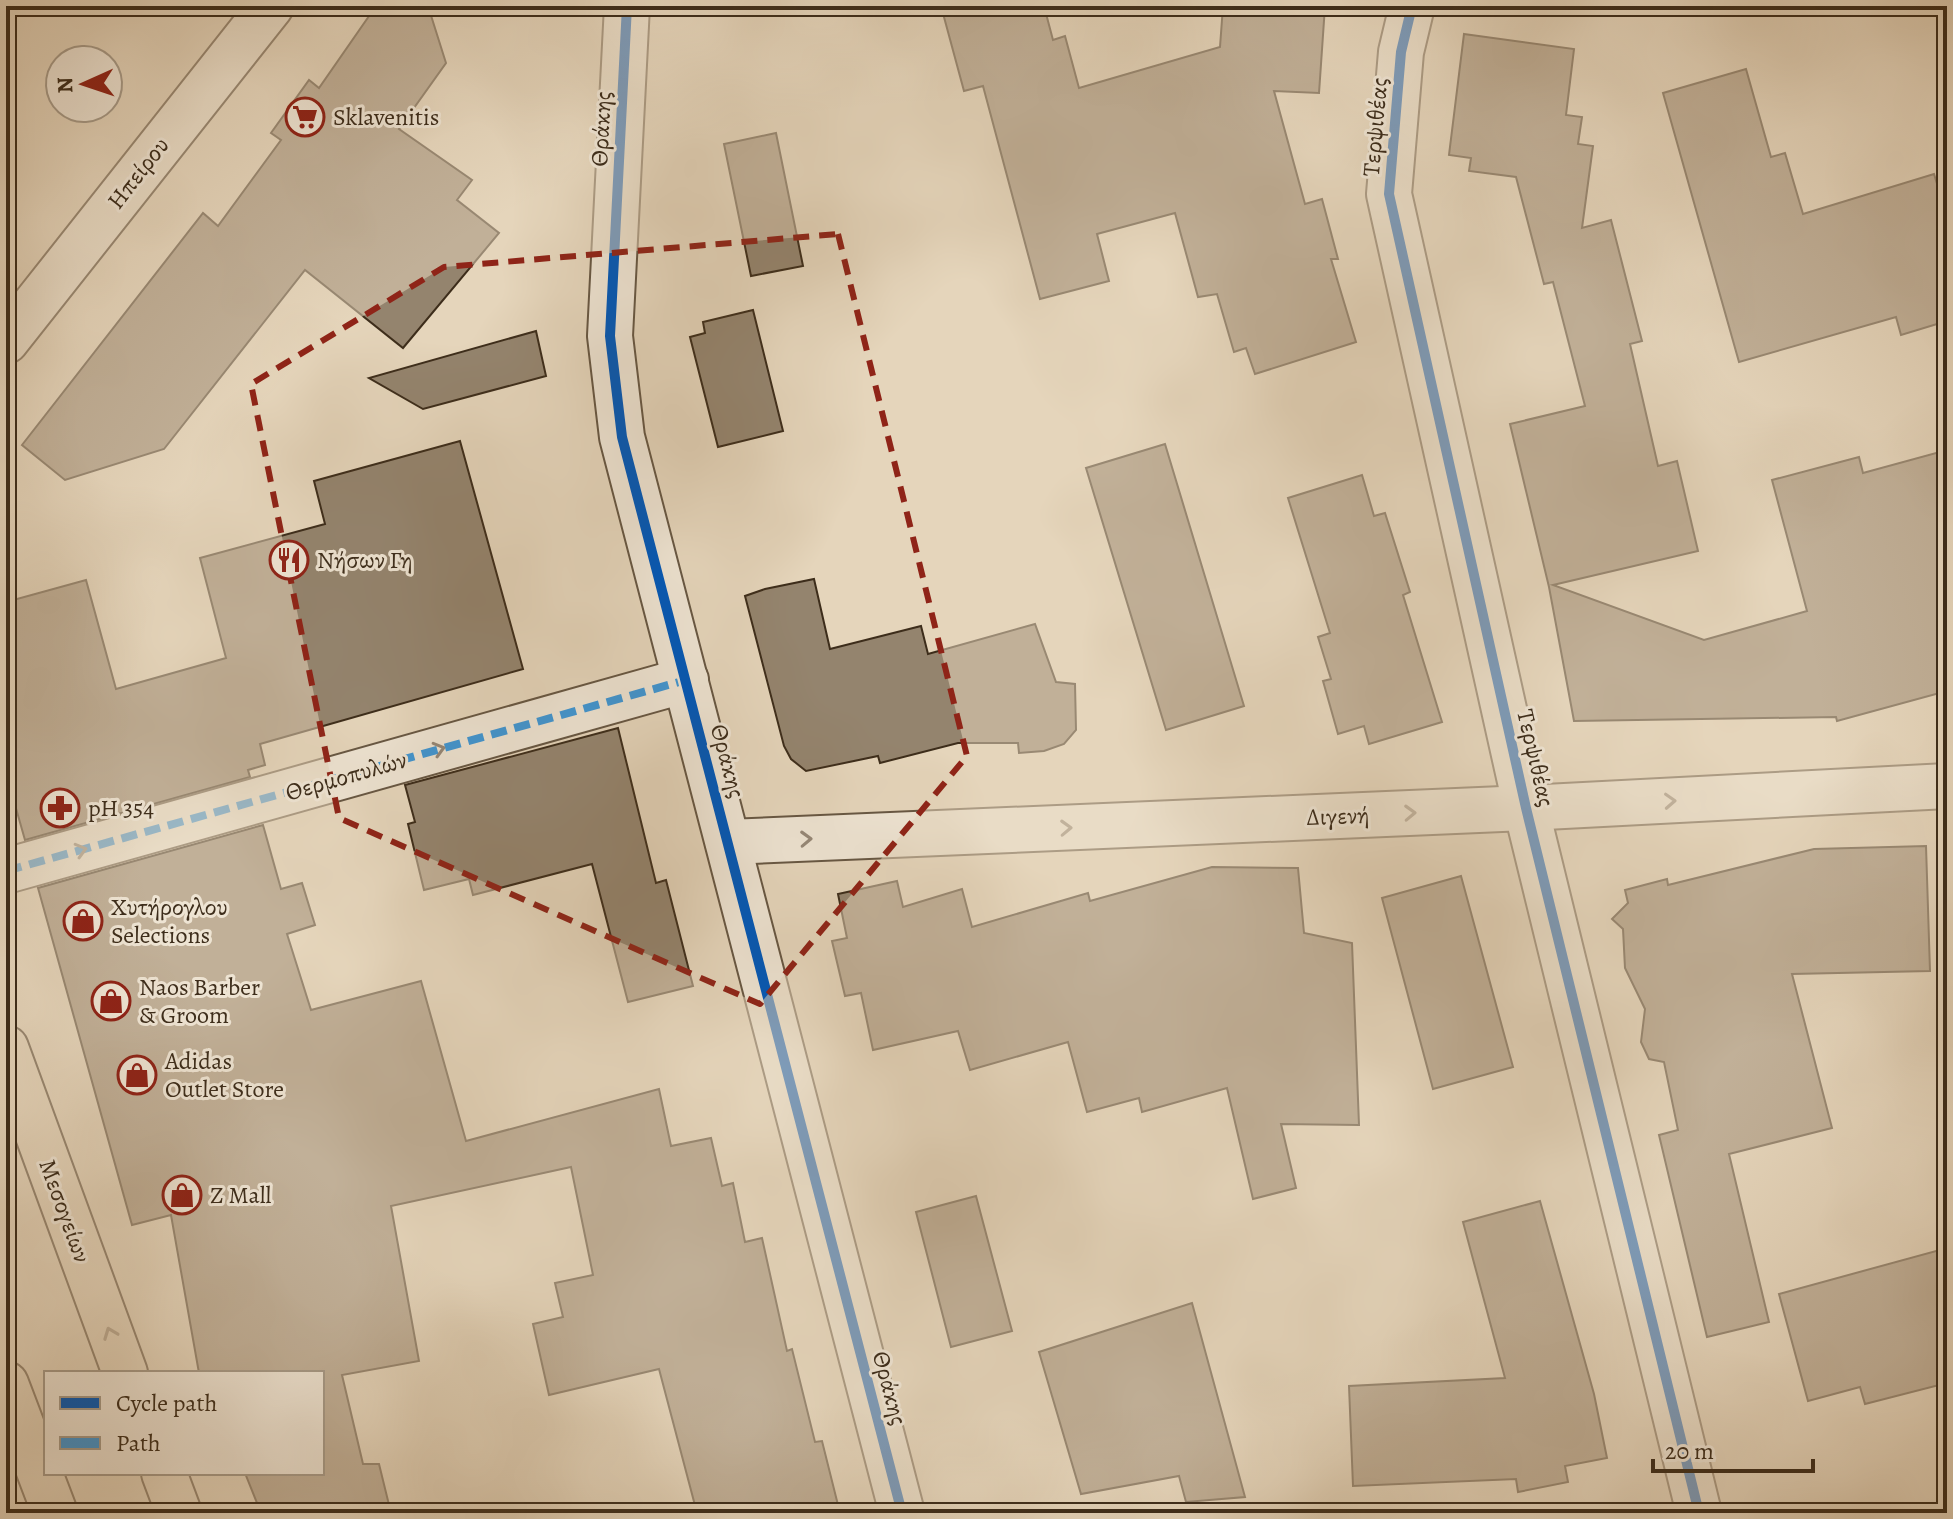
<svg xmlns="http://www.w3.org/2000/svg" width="1953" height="1519" viewBox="0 0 1953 1519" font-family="Alegreya,serif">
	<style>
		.building { fill: #94846e; stroke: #3d2d1b; stroke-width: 2 }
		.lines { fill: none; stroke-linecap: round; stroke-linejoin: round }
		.street-casing { stroke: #675743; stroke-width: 48 }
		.secondary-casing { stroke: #3d2d1b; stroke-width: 48 }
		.primary-casing { stroke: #3d2d1b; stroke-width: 48 }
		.street { stroke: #eee4d3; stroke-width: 44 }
		.secondary { stroke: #eee4d3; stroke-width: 44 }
		.primary { stroke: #e5d5bb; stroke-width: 44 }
		.quiet { stroke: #3f96d4; stroke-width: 8; stroke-dasharray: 16 8; stroke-linecap: butt }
		.cycleway-casing { stroke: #eee4d3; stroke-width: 15 }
		.cycleway { stroke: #0057b8; stroke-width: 10 }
		.oneway { stroke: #968877 }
		.oneway2 { stroke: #91816b }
		.marked { fill: none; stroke: #8f2418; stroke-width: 6; stroke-dasharray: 16 10; stroke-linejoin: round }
		.labels { text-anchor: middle; stroke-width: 6; stroke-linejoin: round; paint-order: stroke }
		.poi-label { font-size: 24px; fill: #3d2d1b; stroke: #eee4d3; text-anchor: start }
		.street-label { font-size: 24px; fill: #3d2d1b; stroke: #eee4d3 }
	</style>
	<rect width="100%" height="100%" fill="#e5d5bb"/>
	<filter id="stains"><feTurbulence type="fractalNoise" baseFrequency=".0025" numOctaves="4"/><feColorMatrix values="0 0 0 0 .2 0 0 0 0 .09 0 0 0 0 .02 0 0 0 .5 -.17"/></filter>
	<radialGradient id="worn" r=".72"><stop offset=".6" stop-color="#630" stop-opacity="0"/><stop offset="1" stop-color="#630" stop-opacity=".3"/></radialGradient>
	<g class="building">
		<path d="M376 6H428L446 63 399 129 472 180 457 200 499 233 403 348 305 270 164 449 65 480 22 445 203 213 218 226 281 140 271 133 309 80 319 88Z"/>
		<path d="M941 6H1044L1053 40 1065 36 1079 88 1220 47 1223 6H1325L1319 93 1274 91 1305 204 1322 199 1338 259H1331L1356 342 1255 374 1246 348 1234 352 1217 294 1198 297 1175 213 1097 234 1109 281 1040 299 983 86 964 91Z"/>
		<path d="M1464 34 1574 49 1566 115 1582 117 1578 144 1593 146 1582 228 1611 220 1642 341 1630 344 1658 466 1677 461 1698 551 1553 585 1704 640 1807 611 1772 480 1859 457 1863 473 1947 450V691L1837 721 1836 717 1574 721 1549 587 1510 424 1585 406 1553 282 1544 284 1516 177 1469 171 1471 158 1449 155Z"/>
		<path d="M1746 69 1771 157 1785 153 1803 214 1934 174 1947 216V321L1901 335 1896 317 1739 362 1663 93Z"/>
		<path d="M776 133 803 266 751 276 724 144Z"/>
		<path d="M753 310 783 431 718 447 690 337 705 333 703 322Z"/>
		<path d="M536 331 546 376 423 409 369 378Z"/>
		<path d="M460 441 523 669 260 744 265 765 248 770 250 777 25 840 6 773V602L86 580 116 689 226 658 200 558 325 524 314 481Z"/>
		<path d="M1165 444 1244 706 1166 730 1086 468Z"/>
		<path d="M1362 475 1374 516 1385 513 1410 592 1403 595 1442 722 1369 744 1364 726 1338 734 1323 681 1331 679 1318 637 1330 633 1288 498Z"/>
		<path d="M814 579 830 649 921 626 928 654 1035 624 1056 682 1075 684 1076 730 1064 744 1044 751 1019 753 1018 743H958L880 763 878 756 806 771 791 759 784 746 745 596 765 589Z"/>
		<path d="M618 728 656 883 666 880 693 986 628 1002 592 864 473 895 469 879 424 890 408 824 415 822 405 785Z"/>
		<path d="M263 825 281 889 302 883 315 925 287 934 311 1010 421 981 466 1141 659 1089 671 1146 711 1138 722 1186 733 1183 745 1242 762 1238 787 1351 792 1349 815 1442 822 1441 840 1513H697L659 1369 549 1395 533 1324 563 1317 555 1283 593 1275 571 1167 391 1206 419 1361 342 1375 363 1464H379L391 1513H261L245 1473H322V1373H199L171 1215 132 1225 38 888Z"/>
		<path d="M1926 846 1930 971 1792 974 1832 1128 1729 1154 1769 1322 1707 1337 1659 1135 1678 1130 1664 1062 1649 1059 1641 1042 1645 1009 1625 968 1623 929 1612 919 1628 903 1625 890 1667 879 1668 885 1814 849Z"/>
		<path d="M1212 867 1298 868 1304 933 1352 943 1359 1125 1281 1124 1296 1188 1253 1199 1227 1088 1142 1112 1139 1098 1087 1112 1068 1042 970 1070 958 1031 873 1050 861 993 845 996 832 941 847 938 838 894 897 881 903 907 962 889 972 927 1088 893 1090 901Z"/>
		<path d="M1461 876 1513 1067 1433 1089 1382 898Z"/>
		<path d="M976 1196 1012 1331 951 1347 916 1212Z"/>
		<path d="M1540 1201 1594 1394 1607 1458 1565 1466 1568 1482 1518 1492 1516 1479 1353 1486 1349 1386 1505 1378 1463 1222Z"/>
		<path d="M1947 1248V1383L1865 1404 1860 1387 1808 1401 1779 1294Z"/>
		<path d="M1192 1303 1245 1497 1186 1502 1179 1476 1081 1494 1039 1352Z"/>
	</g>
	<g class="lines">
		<defs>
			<g id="street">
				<path d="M627 6 610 336 622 437 902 1513"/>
				<path d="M1412 6 1401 52 1389 194 1526 808 1699 1513"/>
				<path d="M728 842 1526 808 1947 786"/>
				<path d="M6 871 686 680"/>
			</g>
			<path id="secondary" d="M6 341 271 6"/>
			<g id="primary">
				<path d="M6 1048 125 1373"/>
				<path d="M6 1384 55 1513"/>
				<path d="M164 1473 179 1513"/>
			</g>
		</defs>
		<use href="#street" class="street-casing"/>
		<use href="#secondary" class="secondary-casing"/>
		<use href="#primary" class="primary-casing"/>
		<use href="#street" class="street"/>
		<use href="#secondary" class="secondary"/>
		<use href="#primary" class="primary"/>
		<path class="quiet" d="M6 871 686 680"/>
		<defs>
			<g id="cycleway">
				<path d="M627 6 610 336 622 437 902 1513"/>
				<path d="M1412 6 1401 52 1389 194 1526 808 1699 1513"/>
			</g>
		</defs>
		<use href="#cycleway" class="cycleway-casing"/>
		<use href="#cycleway" class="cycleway"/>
	</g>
	<defs><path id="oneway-chevron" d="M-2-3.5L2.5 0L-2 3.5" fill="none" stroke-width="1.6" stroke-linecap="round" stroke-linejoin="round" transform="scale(2)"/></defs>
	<g class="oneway">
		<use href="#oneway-chevron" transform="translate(439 749) rotate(-16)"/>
		<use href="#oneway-chevron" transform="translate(1670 801) rotate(-3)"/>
		<use href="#oneway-chevron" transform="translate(1410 813) rotate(-2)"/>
		<use href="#oneway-chevron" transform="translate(1066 828) rotate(-2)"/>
		<use href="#oneway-chevron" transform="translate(806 839) rotate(-2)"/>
		<use href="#oneway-chevron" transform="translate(81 850) rotate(-16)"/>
	</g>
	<use class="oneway2" href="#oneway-chevron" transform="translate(110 1333) rotate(-111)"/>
	<path d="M0 0H1953V1519H0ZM838 234 967 756 760 1004 339 818 251 384 444 267Z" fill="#e5d5bb" fill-opacity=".55" fill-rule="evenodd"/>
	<path class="marked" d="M838 234 967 756 760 1004 339 818 251 384 444 267Z"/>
	<defs>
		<symbol id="supermarket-ring" viewBox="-11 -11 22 22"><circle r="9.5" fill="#eee4d3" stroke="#8f2418" stroke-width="1.5"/><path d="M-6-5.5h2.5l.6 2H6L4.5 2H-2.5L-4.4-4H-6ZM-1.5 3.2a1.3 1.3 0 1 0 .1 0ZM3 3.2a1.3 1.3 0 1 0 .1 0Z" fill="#8f2418"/></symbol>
		<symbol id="restaurant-ring" viewBox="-11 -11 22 22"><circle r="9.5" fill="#eee4d3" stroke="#8f2418" stroke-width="1.5"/><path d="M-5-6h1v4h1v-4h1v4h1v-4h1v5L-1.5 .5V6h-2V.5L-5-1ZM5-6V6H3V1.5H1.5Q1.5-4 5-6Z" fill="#8f2418"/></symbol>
		<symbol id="pharmacy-ring" viewBox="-11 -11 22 22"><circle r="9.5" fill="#eee4d3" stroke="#8f2418" stroke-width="1.5"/><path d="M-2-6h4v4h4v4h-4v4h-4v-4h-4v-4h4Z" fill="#8f2418"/></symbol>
		<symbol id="shop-ring" viewBox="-11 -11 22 22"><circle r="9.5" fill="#eee4d3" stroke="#8f2418" stroke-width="1.5"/><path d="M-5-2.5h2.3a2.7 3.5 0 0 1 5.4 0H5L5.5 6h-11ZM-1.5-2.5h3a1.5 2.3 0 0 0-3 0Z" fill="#8f2418"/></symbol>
	</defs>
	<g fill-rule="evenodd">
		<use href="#supermarket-ring" x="283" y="95" width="44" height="44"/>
		<use href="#restaurant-ring" x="267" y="538" width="44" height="44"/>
		<use href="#pharmacy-ring" x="38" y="786" width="44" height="44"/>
		<use href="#shop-ring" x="61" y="899" width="44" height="44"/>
		<use href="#shop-ring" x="89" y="979" width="44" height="44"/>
		<use href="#shop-ring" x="115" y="1053" width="44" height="44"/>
		<use href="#shop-ring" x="160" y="1173" width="44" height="44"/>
	</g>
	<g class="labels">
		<g class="poi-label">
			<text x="333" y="125">Sklavenitis</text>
			<text x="317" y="568">Νήσων Γη</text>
			<text x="88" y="816">pH 354</text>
			<text x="111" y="915">Χυτήρογλου<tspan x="111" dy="28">Selections</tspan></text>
			<text x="139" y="995">Naos Barber<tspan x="139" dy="28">&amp; Groom</tspan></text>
			<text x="165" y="1069">Adidas<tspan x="165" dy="28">Outlet Store</tspan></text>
			<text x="210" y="1203">Z Mall</text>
		</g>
		<g class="street-label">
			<text transform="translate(1375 127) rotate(-85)" y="8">Τερψιθέας</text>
			<text transform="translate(601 129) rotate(-87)" y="8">Θράκης</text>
			<text transform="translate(138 173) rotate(-52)" y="8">Ηπείρου</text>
			<text transform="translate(1536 758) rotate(77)" y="8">Τερψιθέας</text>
			<text transform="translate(728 761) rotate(75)" y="8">Θράκης</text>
			<text transform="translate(346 776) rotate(-16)" y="8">Θερμοπυλών</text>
			<text transform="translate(1338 816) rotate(-2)" y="8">Διγενή</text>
			<text transform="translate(65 1211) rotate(70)" y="8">Μεσογείων</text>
			<text transform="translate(890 1388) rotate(75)" y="8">Θράκης</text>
		</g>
	</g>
	<rect width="1953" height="1519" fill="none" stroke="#e5d5bb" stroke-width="32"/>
	<rect x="8" y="8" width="1937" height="1503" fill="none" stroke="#3d2d1b" stroke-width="4"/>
	<rect x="16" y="16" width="1921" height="1487" fill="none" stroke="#3d2d1b" stroke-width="2"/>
	<rect x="44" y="1371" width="280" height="104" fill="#eee4d3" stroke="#a79b89" stroke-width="2"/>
	<rect x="60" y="1397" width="40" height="12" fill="#0057b8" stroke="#a79b89" stroke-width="2"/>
	<text x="116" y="1411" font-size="24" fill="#3d2d1b">Cycle path</text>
	<rect x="60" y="1437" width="40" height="12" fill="#3f96d4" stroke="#a79b89" stroke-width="2"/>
	<text x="116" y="1451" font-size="24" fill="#3d2d1b">Path</text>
	<g transform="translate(84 84) rotate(267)"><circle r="38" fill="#eee4d3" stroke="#a79b89" stroke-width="2"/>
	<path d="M0-6L14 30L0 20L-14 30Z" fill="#8f2418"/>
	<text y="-12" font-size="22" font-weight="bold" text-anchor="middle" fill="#3d2d1b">N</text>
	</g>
	<path d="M1653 1459v12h160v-12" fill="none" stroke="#3d2d1b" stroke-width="4"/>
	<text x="1665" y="1459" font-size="24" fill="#3d2d1b" stroke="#eee4d3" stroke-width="6" paint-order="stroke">20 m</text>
	<rect width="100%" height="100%" filter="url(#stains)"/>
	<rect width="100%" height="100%" fill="url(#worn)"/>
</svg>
